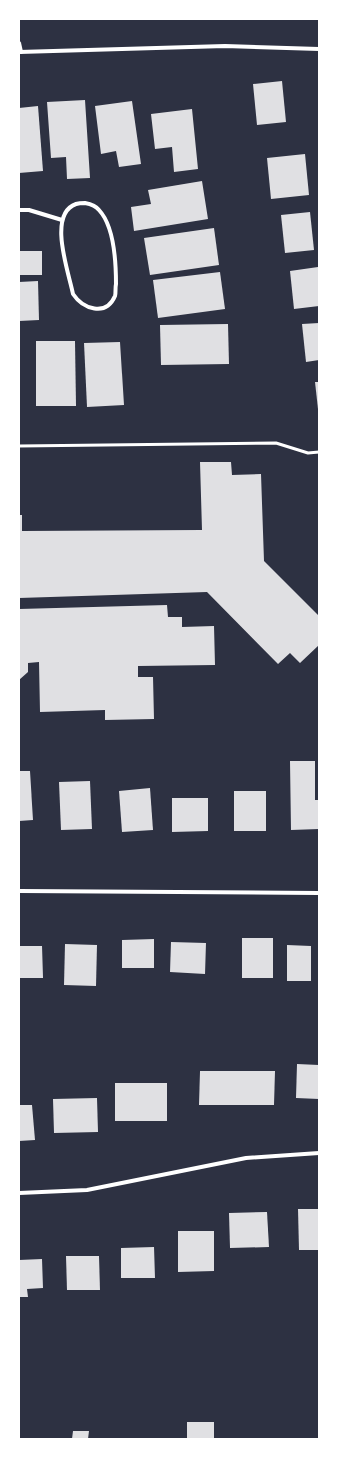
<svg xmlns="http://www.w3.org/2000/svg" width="338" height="1458" viewBox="0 0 338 1458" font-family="Cabin,sans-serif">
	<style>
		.building { fill: #e0e0e3 }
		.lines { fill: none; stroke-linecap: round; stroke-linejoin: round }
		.service { stroke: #fff; stroke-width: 3 }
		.minor { stroke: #fff; stroke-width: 4 }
	</style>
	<rect width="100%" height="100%" fill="#2d3142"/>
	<g class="building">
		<path d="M282 81 286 122 257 125 253 84Z"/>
		<path d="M85 100 90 178 67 179 66 157 51 158 47 102Z"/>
		<path d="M132 101 141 164 119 167 116 151 101 154 95 106Z"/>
		<path d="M38 106 43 171 19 173V108Z"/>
		<path d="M192 109 198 169 174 172 172 147 155 149 151 114Z"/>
		<path d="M305 154 309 195 271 199 267 158Z"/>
		<path d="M202 181 208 219 134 231 131 207 151 204 148 190Z"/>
		<path d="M310 212 314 250 285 253 281 215Z"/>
		<path d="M214 228 219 265 150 275 144 238Z"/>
		<rect x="19" y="251" width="23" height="24"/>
		<path d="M318 267 319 306 294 309 290 271Z"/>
		<path d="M220 272 225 309 158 318 153 280Z"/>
		<path d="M38 281 39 320 19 321V282Z"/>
		<path d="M319 323V360L306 362 302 324Z"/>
		<path d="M228 324 229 364 161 365 160 325Z"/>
		<path d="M36 341H75L76 406H36Z"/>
		<path d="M120 342 124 405 87 407 84 343Z"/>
		<path d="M315 382H319V409H318Z"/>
		<path d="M200 462H231L232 475 261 474 264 561 319 616V645L300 663 290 653 278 664 207 592 19 598V515H22V531L202 530Z"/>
		<path d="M167 605 168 617H182V627L214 626 215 665 138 666V677H153L154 719 105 720V710L40 712 39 662 28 663V672L19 680V609Z"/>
		<path d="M290 761H315V800H319V829L291 830Z"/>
		<path d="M19 771H30L33 820 19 821Z"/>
		<path d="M90 781 92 829 61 830 59 782Z"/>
		<path d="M150 788 153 830 122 832 119 791Z"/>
		<rect x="234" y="791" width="32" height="40"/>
		<path d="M172 798H208V831L172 832Z"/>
		<rect x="242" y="938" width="31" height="40"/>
		<path d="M154 939V968H122V940Z"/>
		<path d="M171 942 206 943 205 974 170 972Z"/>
		<path d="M65 944 97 945 96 986 64 985Z"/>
		<path d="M287 945 311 946V981H287Z"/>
		<path d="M19 946H42L43 978H19Z"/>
		<path d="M297 1064 319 1065V1099L296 1098Z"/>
		<path d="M200 1071H275L274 1105H199Z"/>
		<rect x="115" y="1083" width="52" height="38"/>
		<path d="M97 1098 98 1132 54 1133 53 1099Z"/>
		<path d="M19 1105H32L35 1140 19 1141Z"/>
		<path d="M298 1209H319V1250H299Z"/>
		<path d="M267 1212 269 1247 230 1248 229 1213Z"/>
		<path d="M178 1231H214V1271L178 1272Z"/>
		<path d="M154 1247 155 1278H121V1248Z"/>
		<path d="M66 1256H99L100 1290H67Z"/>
		<path d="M42 1259 43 1288 27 1289 28 1297H19V1260Z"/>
		<rect x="187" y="1422" width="27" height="17"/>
		<path d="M73 1431H89L88 1439H72Z"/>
	</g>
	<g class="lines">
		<path class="service" d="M19 446 276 443 308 453 319 452"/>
		<g class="minor">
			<path d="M19 43 21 52"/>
			<path d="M19 52 225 46 319 49"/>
			<path d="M85 203C90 204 96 206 99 210 114 226 116 263 116 284 115 288 116 293 115 296 106 317 83 309 73 294 69 273 47 214 76 204 79 203 83 203 85 203Z"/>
			<path d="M19 210H29L62 220"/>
			<path d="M19 891 319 893"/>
			<path d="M19 1193 87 1190 246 1158 319 1153"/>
		</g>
	</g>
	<rect width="338" height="1458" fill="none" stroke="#ffffff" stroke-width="40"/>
</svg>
